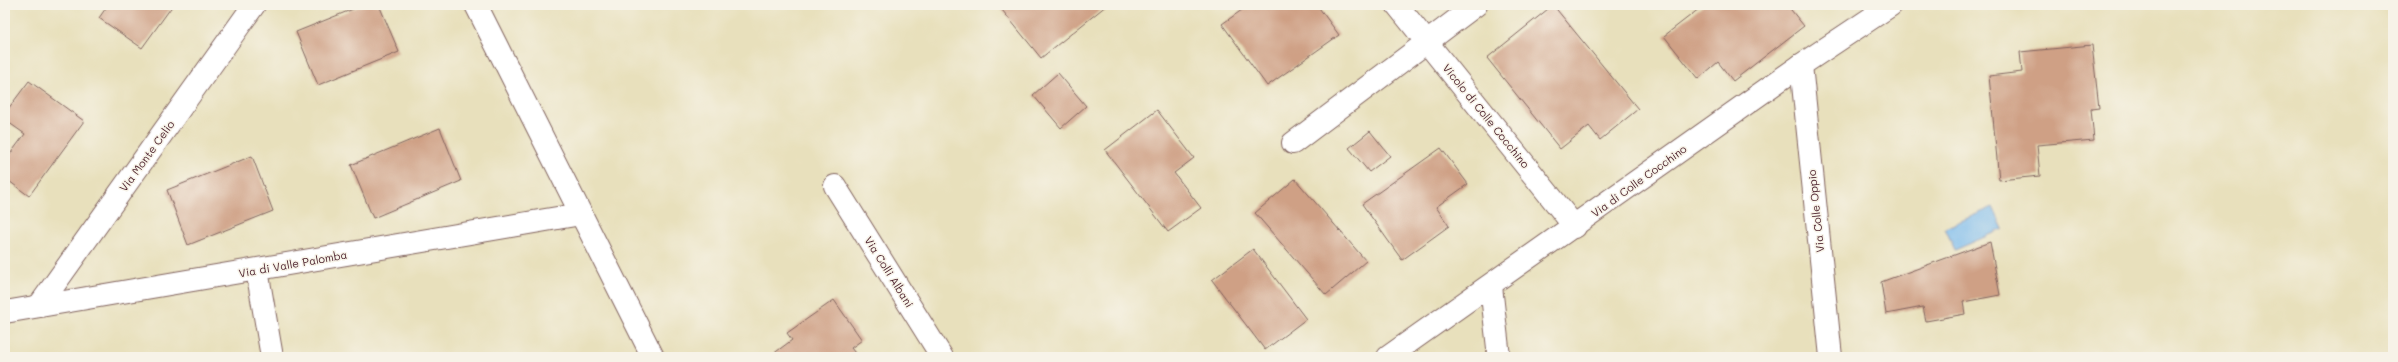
<svg xmlns="http://www.w3.org/2000/svg" width="2398" height="362" viewBox="0 0 2398 362" font-family="Mali,sans-serif">
	<style>
		.water { fill: #78baed; stroke: #616c8c }
		.building { fill: #cfa085 }
		.lines { fill: none; stroke-linecap: round; stroke-linejoin: round }
		.street-casing { stroke: #81635e; stroke-width: 24 }
		.street { stroke: #fff; stroke-width: 22 }
		.labels { text-anchor: middle; stroke-width: 3; stroke-linejoin: round; paint-order: stroke }
		.street-label { font-size: 11px; fill: #4a1f2b; stroke: #f7f3e8 }
	</style>
	<rect width="100%" height="100%" fill="#f7f3e8"/>
	<filter id="ink" filterUnits="userSpaceOnUse"><feTurbulence type="fractalNoise" baseFrequency=".025" numOctaves="2"/><feDisplacementMap in="SourceGraphic" scale="8" xChannelSelector="R" yChannelSelector="G"/><feConvolveMatrix kernelMatrix="1 2 1 2 8 2 1 2 1" color-interpolation-filters="sRGB"/></filter>
	<filter id="wash" filterUnits="userSpaceOnUse"><feTurbulence type="fractalNoise" baseFrequency=".012" numOctaves="4" result="noise"/><feDisplacementMap in="SourceGraphic" scale="16" xChannelSelector="R" yChannelSelector="G"/><feGaussianBlur stdDeviation="0.9" result="paint"/><feColorMatrix in="noise" values="0 0 0 0 0 0 0 0 0 0 0 0 0 0 0 0 0 1.4 0 .05"/><feComposite in="paint" operator="in"/></filter>
	<g filter="url(#wash)">
		<rect width="100%" height="100%" fill="#e8e0bc"/>
		<path class="water" d="M1993 207 2003 229 1955 250 1945 228Z"/>
		<g id="blocks">
			<g class="building">
				<path d="M108 5H173L142 48 99 18Z"/>
				<path d="M363 5H379L399 52 318 85 296 32Z"/>
				<path d="M998 5H1107L1041 58Z"/>
				<path d="M1249 5H1317L1339 35 1267 86 1222 24Z"/>
				<path d="M1553 5 1638 109 1600 140 1589 126 1560 149 1487 58Z"/>
				<path d="M1704 5H1787L1804 26 1733 81 1718 62 1698 79 1664 36Z"/>
				<path d="M2092 45 2099 108 2091 109 2094 140 2037 145 2040 176 1999 180 1989 76 2022 72 2020 52Z"/>
				<path d="M1058 73 1086 106 1061 128 1033 95Z"/>
				<path d="M29 81 84 121 29 196 5 178V161L25 134 5 120V113Z"/>
				<path d="M1157 110 1194 158 1174 173 1201 208 1168 232 1105 150Z"/>
				<path d="M440 128 461 181 373 218 351 165Z"/>
				<path d="M1370 131 1390 156 1369 172 1349 148Z"/>
				<path d="M1441 148 1468 184 1436 207 1449 226 1402 260 1362 204Z"/>
				<path d="M252 156 273 211 188 245 167 190Z"/>
				<path d="M1295 179 1366 261 1326 295 1255 213Z"/>
				<path d="M1990 242 2000 295 1963 302 1965 314 1926 321 1923 307 1886 314 1881 282Z"/>
				<path d="M1253 249 1306 319 1265 350 1212 280Z"/>
				<path d="M834 300 862 340 851 348 858 357H769L792 340 787 333Z"/>
			</g>
		</g>
	</g>
	<g filter="url(#ink)">
		<use href="#blocks" fill-opacity="0" stroke="#81635e" stroke-width="1"/>
		<g class="lines">
			<defs>
				<g id="street">
					<path d="M476 5 653 357"/>
					<path d="M1397 5 1575 227"/>
					<path d="M1801 65 1831 357"/>
					<path d="M1293 143 1476 5"/>
					<path d="M835 186 942 357"/>
					<path d="M257 270 272 357"/>
					<path d="M1491 286 1499 357"/>
					<path d="M39 306 254 5"/>
					<path d="M5 312 581 214"/>
					<path d="M1388 357 1801 65 1891 5"/>
				</g>
			</defs>
			<use href="#street" class="street-casing"/>
			<use href="#street" class="street"/>
		</g>
	</g>
	<g class="labels">
		<g class="street-label">
			<text transform="translate(1486 116) rotate(51)" y="4">Vicolo di Colle Cocchino</text>
			<text transform="translate(147 156) rotate(-54)" y="4">Via Monte Celio</text>
			<text transform="translate(1639 181) rotate(-36)" y="4">Via di Colle Cocchino</text>
			<text transform="translate(1816 211) rotate(-96)" y="4">Via Colle Oppio</text>
			<text transform="translate(293 264) rotate(-10)" y="4">Via di Valle Palomba</text>
			<text transform="translate(889 272) rotate(58)" y="4">Via Colli Albani</text>
		</g>
	</g>
	<rect width="2398" height="362" fill="none" stroke="#f7f3e8" stroke-width="20"/>
</svg>
